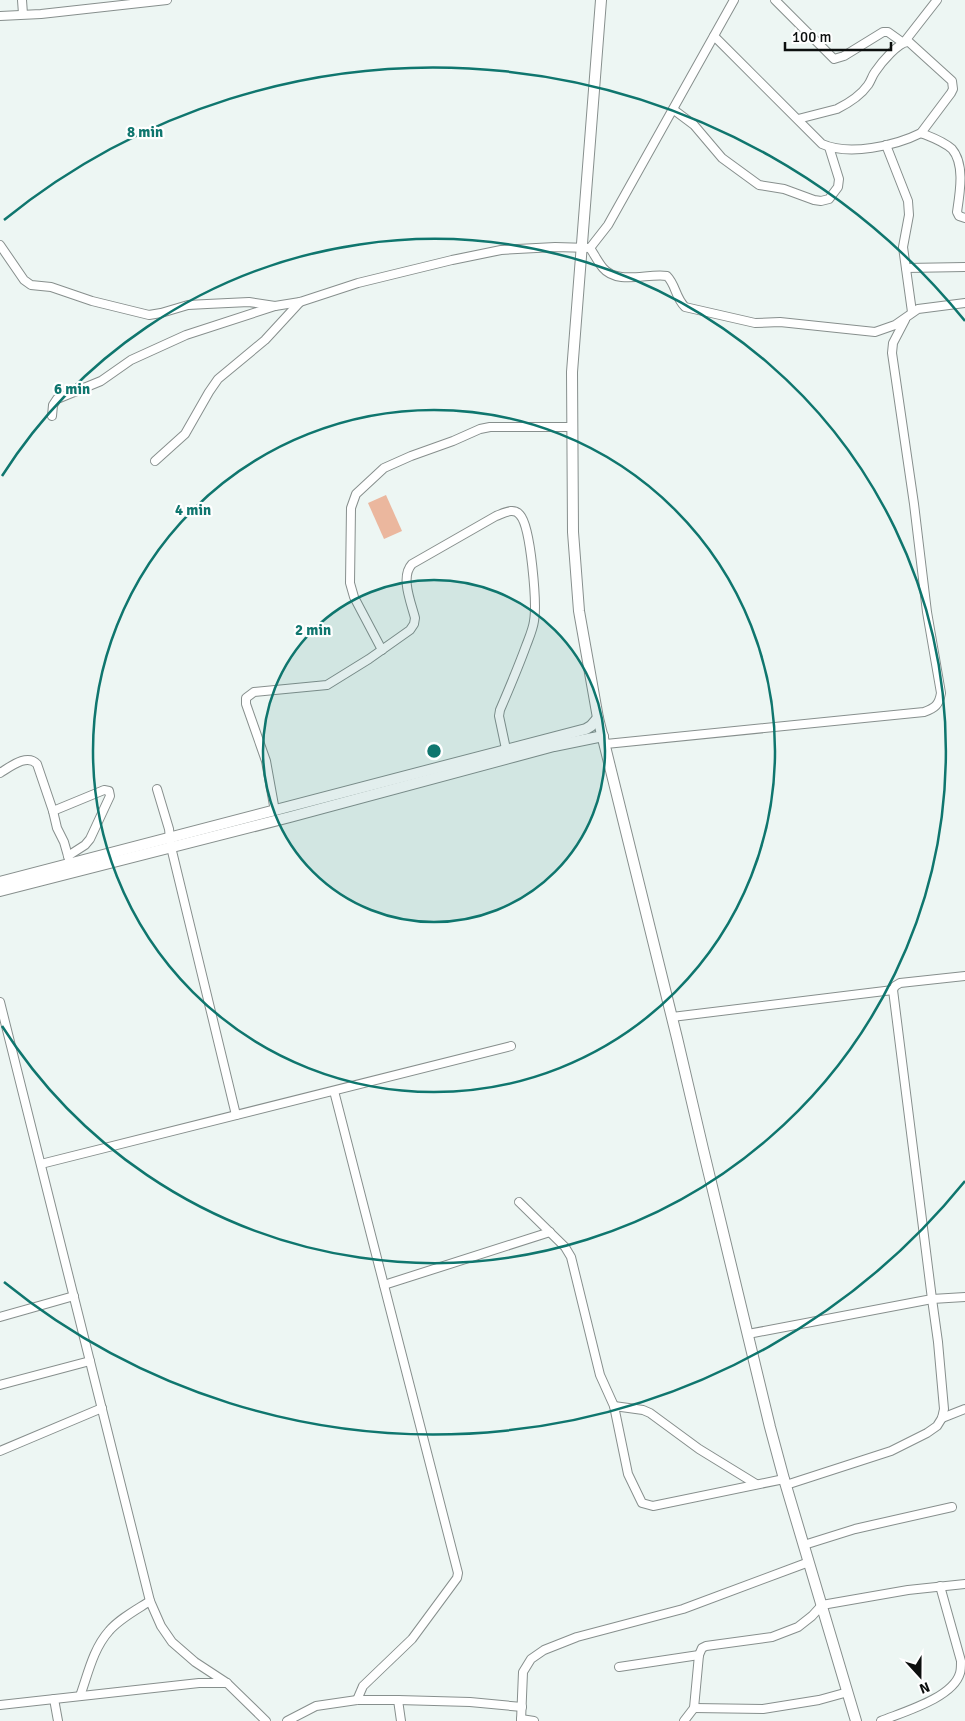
<svg xmlns="http://www.w3.org/2000/svg" width="965" height="1721" viewBox="0 0 965 1721" font-family="Signika,sans-serif">
	<style>
		.green { fill: #ebb79e }
		.lines { fill: none; stroke-linecap: round; stroke-linejoin: round }
		.minor-casing { stroke: #878f8d; stroke-width: 10 }
		.tertiary-casing { stroke: #878f8d; stroke-width: 12 }
		.minor { stroke: #fff; stroke-width: 8 }
		.tertiary { stroke: #fff; stroke-width: 10 }
		.ring { fill: none; stroke: #0f766e; stroke-width: 2.5 }
		.centre { fill: #0f766e; stroke: #fff; stroke-width: 2.5 }
		.ring-label { font-size: 15px; text-anchor: middle; font-weight: bold; fill: #0f766e; stroke: #fff; stroke-width: 4.5; stroke-linejoin: round; paint-order: stroke }
	</style>
	<rect width="100%" height="100%" fill="#edf6f3"/>
	<path class="green" d="M386 495 402 531 384 539 368 503Z"/>
	<g class="lines">
		<defs>
			<g id="minor">
				<path d="M22 0 23 14"/>
				<path d="M775 0 834 59 844 56 883 32H888L902 42"/>
				<path d="M0 16 41 14 167 0"/>
				<path d="M714 36 822 144C849 156 895 146 921 133 931 137 943 141 952 149 965 164 960 192 957 212L959 216 965 218"/>
				<path d="M905 41 937 0"/>
				<path d="M674 110 694 125 722 158 759 185 784 189 814 200 821 201 829 199 838 187 839 179 829 147"/>
				<path d="M798 119 837 109C847 104 861 95 868 85 871 81 872 76 875 72 881 63 899 41 909 42L952 81 953 89 951 93 921 133"/>
				<path d="M886 145 908 201 909 215 903 247 912 312"/>
				<path d="M0 245 24 280 31 285 51 287 92 301 149 315 161 313 188 305 207 304 249 302 275 306"/>
				<path d="M590 248 608 225 734 0"/>
				<path d="M906 268 965 267"/>
				<path d="M52 416 53 405 57 399 101 381 131 360 186 335 275 306 300 302 358 283 452 260 501 250 555 247 590 248C594 254 598 262 603 268 617 285 648 273 667 276 676 285 675 297 685 307L755 323 780 322 875 332 895 325 918 309 965 303"/>
				<path d="M155 461 185 434 209 392 218 379 265 340 300 302"/>
				<path d="M382 650 354 597 350 583 351 508 356 494 384 468 411 456 453 441 480 429 490 427H572"/>
				<path d="M606 744 924 712C935 708 939 705 941 693L927 612 914 504 892 353 893 343 905 320"/>
				<path d="M0 773C10 767 27 753 37 764L53 811 57 828 64 842 70 863"/>
				<path d="M157 789 169 829 171 847 236 1115"/>
				<path d="M53 811 104 790 109 791 110 796 90 839 85 845 68 856"/>
				<path d="M275 811 266 761 246 704V698L254 692 327 685 369 659 410 630 414 624 415 618C411 602 400 577 412 564L496 516C504 513 514 507 520 515 531 527 537 604 534 621 533 629 529 638 526 646 518 668 509 689 500 710L499 716 506 749"/>
				<path d="M0 1002 150 1601 161 1626 172 1642 195 1662 227 1683 266 1721"/>
				<path d="M672 1017 893 990"/>
				<path d="M334 1091 458 1573 457 1578 412 1639 363 1686 357 1700"/>
				<path d="M41 1164 511 1046"/>
				<path d="M519 1202 565 1247 571 1257 600 1375 614 1406 628 1474 642 1503 653 1506 784 1479"/>
				<path d="M384 1285 550 1232"/>
				<path d="M0 1317 74 1296"/>
				<path d="M748 1334 932 1299 893 990 895 986 900 983 965 976"/>
				<path d="M0 1385 90 1361"/>
				<path d="M614 1406 643 1410 650 1413 699 1449 756 1484"/>
				<path d="M942 1418 965 1409"/>
				<path d="M0 1451 102 1408"/>
				<path d="M786 1485 891 1451 927 1433 937 1426 942 1418 944 1409 938 1342 932 1299 965 1297"/>
				<path d="M804 1545 855 1529 952 1507"/>
				<path d="M619 1667 699 1655"/>
				<path d="M80 1696C88 1674 93 1649 109 1631 119 1619 136 1610 150 1601"/>
				<path d="M54 1699 58 1721"/>
				<path d="M398 1700 401 1721"/>
				<path d="M0 1705 199 1683H227"/>
				<path d="M694 1708 763 1709 819 1700 848 1692"/>
				<path d="M521 1719 534 1721"/>
				<path d="M287 1721 316 1706 357 1700H398L470 1702 522 1707"/>
				<path d="M521 1721 523 1672 531 1659 544 1650 577 1637 683 1609 809 1562"/>
				<path d="M684 1721 694 1708 699 1655 702 1648 706 1646 772 1637 798 1627 812 1616 822 1605 908 1590 965 1584"/>
				<path d="M881 1721C903 1712 953 1698 960 1673 961 1670 961 1665 961 1661L940 1586"/>
			</g>
			<g id="tertiary">
				<path d="M601 0 572 372 573 532 579 611 598 718 677 1038 703 1149 770 1427 784 1479 856 1721"/>
				<path d="M0 882 586 729 591 726 598 718"/>
				<path d="M0 891 290 817 554 746 603 736"/>
			</g>
		</defs>
		<use href="#minor" class="minor-casing"/>
		<use href="#tertiary" class="tertiary-casing"/>
		<use href="#minor" class="minor"/>
		<use href="#tertiary" class="tertiary"/>
	</g>
	<circle cx="434" cy="751" r="171" fill="#0f766e" fill-opacity=".12"/>
	<g class="ring">
		<circle cx="434" cy="751" r="171"/>
		<circle cx="434" cy="751" r="341"/>
		<path d="M2 476A512 512 0 1 1 2 1026"/>
		<path d="M965 1181A683 683 0 0 1 4 1282M4 220A683 683 0 0 1 965 321"/>
	</g>
	<circle cx="434" cy="751" r="8" class="centre"/>
	<g class="ring-label">
		<text x="145" y="137">8 min</text>
		<text x="72" y="394">6 min</text>
		<text x="193" y="515">4 min</text>
		<text x="313" y="635">2 min</text>
	</g>
	<g transform="translate(920 1676) rotate(159)" stroke="#ffffff" stroke-width="4" paint-order="stroke">
	<path d="M0-4L9 19L0 12L-9 19Z" fill="#0c0f0e"/>
	<text y="-8" font-size="14" font-weight="bold" text-anchor="middle" fill="#0c0f0e">N</text>
	</g>
	<path d="M785 42v8h106v-8" fill="none" stroke="#0c0f0e" stroke-width="2.5"/>
	<text x="792" y="42" font-size="15" fill="#0c0f0e" stroke="#ffffff" stroke-width="4" paint-order="stroke">100 m</text>
</svg>
